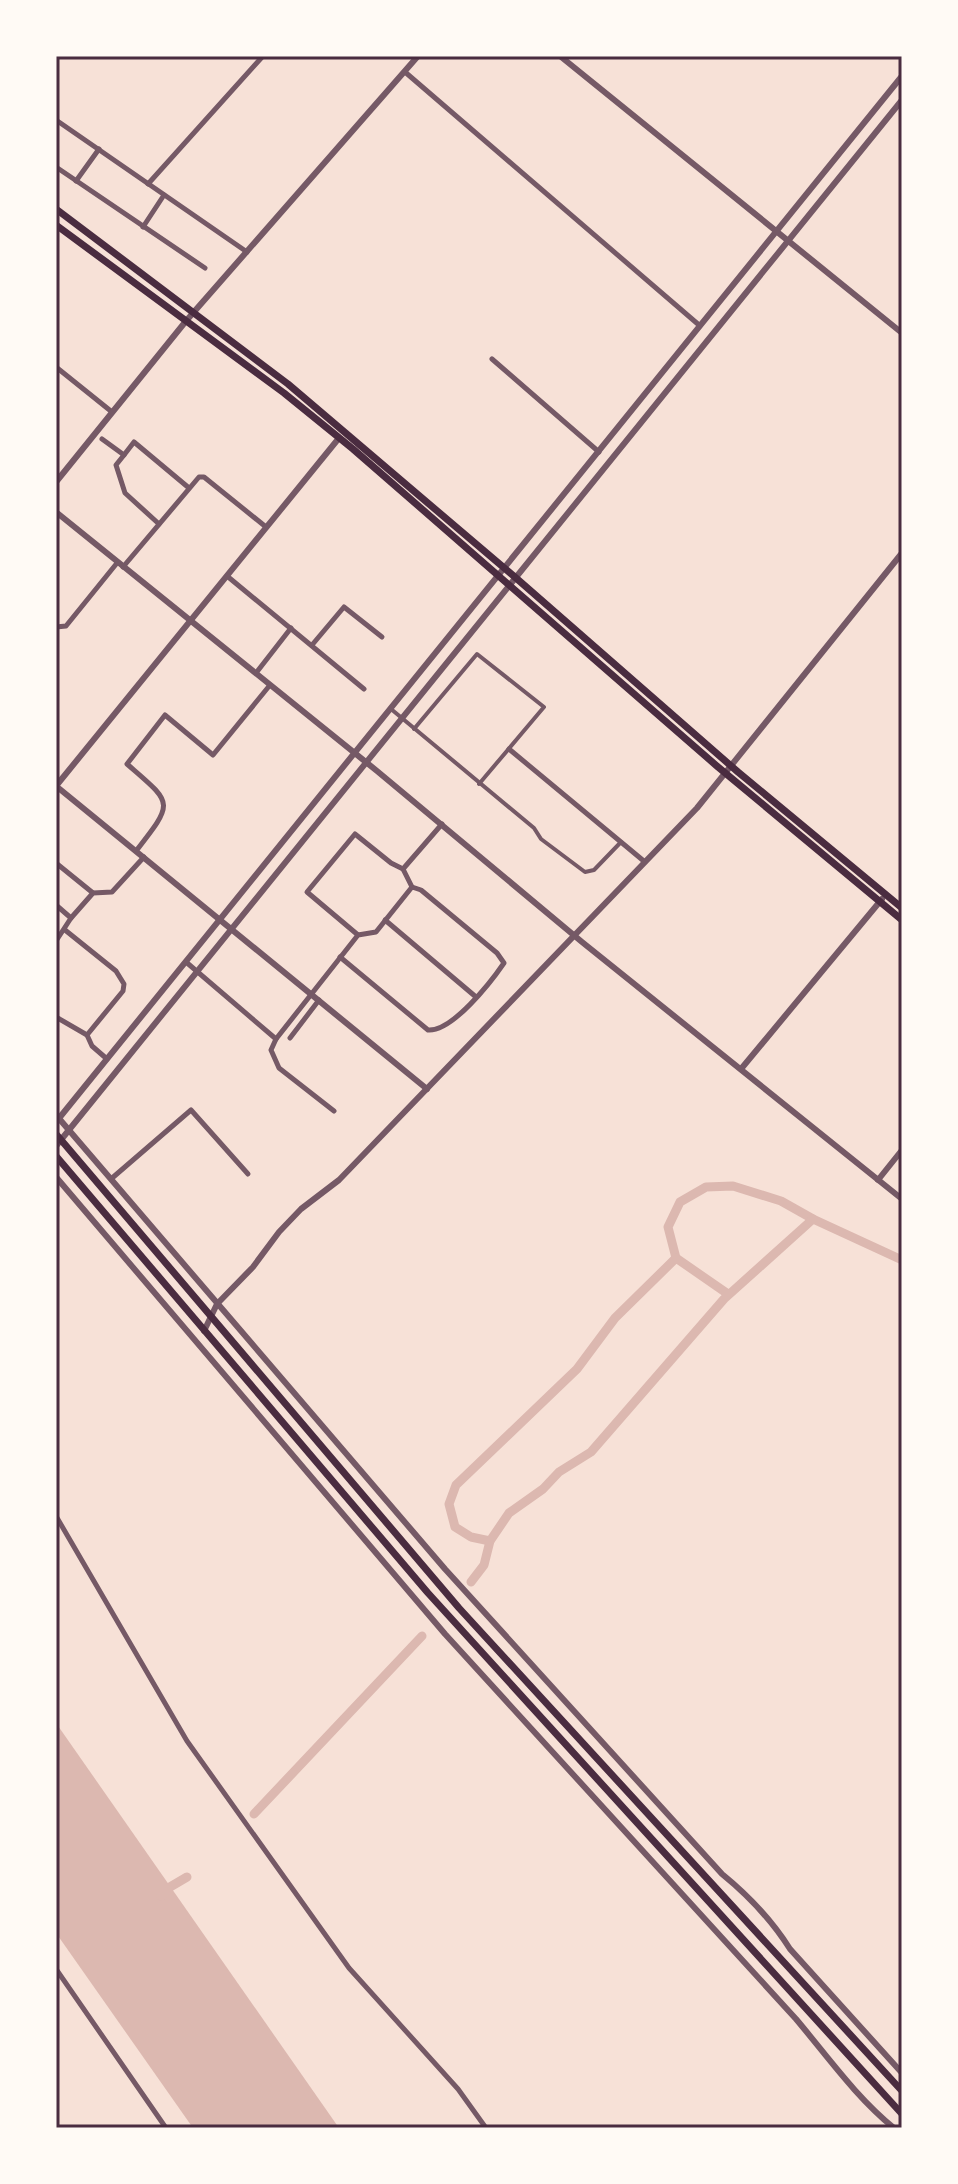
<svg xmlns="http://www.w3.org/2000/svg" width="958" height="2184" viewBox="0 0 958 2184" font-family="Poppins,sans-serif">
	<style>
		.water { fill: #dcb8b0 }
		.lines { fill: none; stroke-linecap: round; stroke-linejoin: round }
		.canal { stroke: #dcb8b0; stroke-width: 9 }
		.pedestrian { stroke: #755966; stroke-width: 4 }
		.minor { stroke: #755966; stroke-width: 5 }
		.tertiary { stroke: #755966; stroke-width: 6 }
		.secondary { stroke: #4a2c40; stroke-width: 7 }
		.primary { stroke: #4a2c40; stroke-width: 7 }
		.neatline { fill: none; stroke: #4a2c40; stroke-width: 3 }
	</style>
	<rect width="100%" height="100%" fill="#f7e1d7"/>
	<path class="water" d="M56 1723 339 2128H193L56 1933Z"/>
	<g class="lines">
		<g class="canal">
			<path d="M676 1258 668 1227 680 1202 706 1187 733 1186 781 1201 813 1219 902 1260"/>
			<path d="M490 1541 471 1537 455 1527 449 1504 456 1485 577 1369 615 1318 676 1258 728 1294"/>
			<path d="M471 1582 484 1565 490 1541 509 1513 543 1489 559 1472 591 1452 724 1299 813 1219"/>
			<path d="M254 1814 422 1636"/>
			<path d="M161 1896 170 1887 187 1877"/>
		</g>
		<g class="pedestrian">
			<path d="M391 709 534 828 541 839 585 872 594 870 621 842"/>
			<path d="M414 729 477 654 544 707 479 784"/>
		</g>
		<g class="minor">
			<path d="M405 72 699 325"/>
			<path d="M56 120 247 252"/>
			<path d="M56 167 205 268"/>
			<path d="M76 181 99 149"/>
			<path d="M148 184 263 56"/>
			<path d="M143 227 164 195"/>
			<path d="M492 359 599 452"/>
			<path d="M56 367 112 412"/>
			<path d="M102 439 124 455 116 465 125 493 159 524"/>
			<path d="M124 455 134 442 189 488"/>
			<path d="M123 567 199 477H204L266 527"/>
			<path d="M227 576 364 689"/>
			<path d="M56 627 66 626 117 563"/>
			<path d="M312 645 344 607 382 637"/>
			<path d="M256 673 291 628"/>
			<path d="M509 749 645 862"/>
			<path d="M136 851C175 801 173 804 127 764L165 715 213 755 270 685"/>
			<path d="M56 863 93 893"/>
			<path d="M56 905 71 918"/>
			<path d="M385 920 476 997"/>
			<path d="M65 930 116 971 124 984 123 991 87 1035"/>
			<path d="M358 935 307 892 355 834 391 863 403 869"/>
			<path d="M56 941 71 918 93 893 112 892 144 857"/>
			<path d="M340 957 428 1030C452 1032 491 982 504 963L497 953 421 890 412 887"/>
			<path d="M186 962 276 1039"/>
			<path d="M56 1017 87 1035 92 1046 107 1059"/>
			<path d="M290 1038 319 1000"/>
			<path d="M334 1111 279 1068 271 1050 276 1039 358 935 376 932 412 887 403 869 442 824"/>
			<path d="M111 1179 191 1110 248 1174"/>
			<path d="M56 1516 187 1741 349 1968 458 2089 486 2128"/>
			<path d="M56 1969 166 2128"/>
		</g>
		<g class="tertiary">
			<path d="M560 56 902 333"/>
			<path d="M56 482 186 321 418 56"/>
			<path d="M56 512 377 771 582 942 902 1199"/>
			<path d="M56 786 427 1089"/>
			<path d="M56 786 339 438"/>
			<path d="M741 1069 882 899"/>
			<path d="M56 1115 445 1569 722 1874C749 1896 771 1919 790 1949L902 2073"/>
			<path d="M56 1122 902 76"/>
			<path d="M56 1146 902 100"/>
			<path d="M56 1177 445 1634 796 2019C828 2057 856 2097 894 2128"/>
			<path d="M878 1180 902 1150"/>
			<path d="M204 1331 217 1304 253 1267 279 1232 301 1209 339 1180 697 808 902 553"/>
		</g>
		<g class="secondary">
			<path d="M56 209 288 384 516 578 738 772 902 908"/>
			<path d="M56 225 284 393 353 449 718 767 902 920"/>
		</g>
		<g class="primary">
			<path d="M56 1134 459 1608 902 2091"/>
			<path d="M56 1156 428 1593 902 2114"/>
		</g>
	</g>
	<rect width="958" height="2184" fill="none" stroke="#fffaf5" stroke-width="116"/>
	<rect x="58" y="58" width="842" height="2068" class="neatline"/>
</svg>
